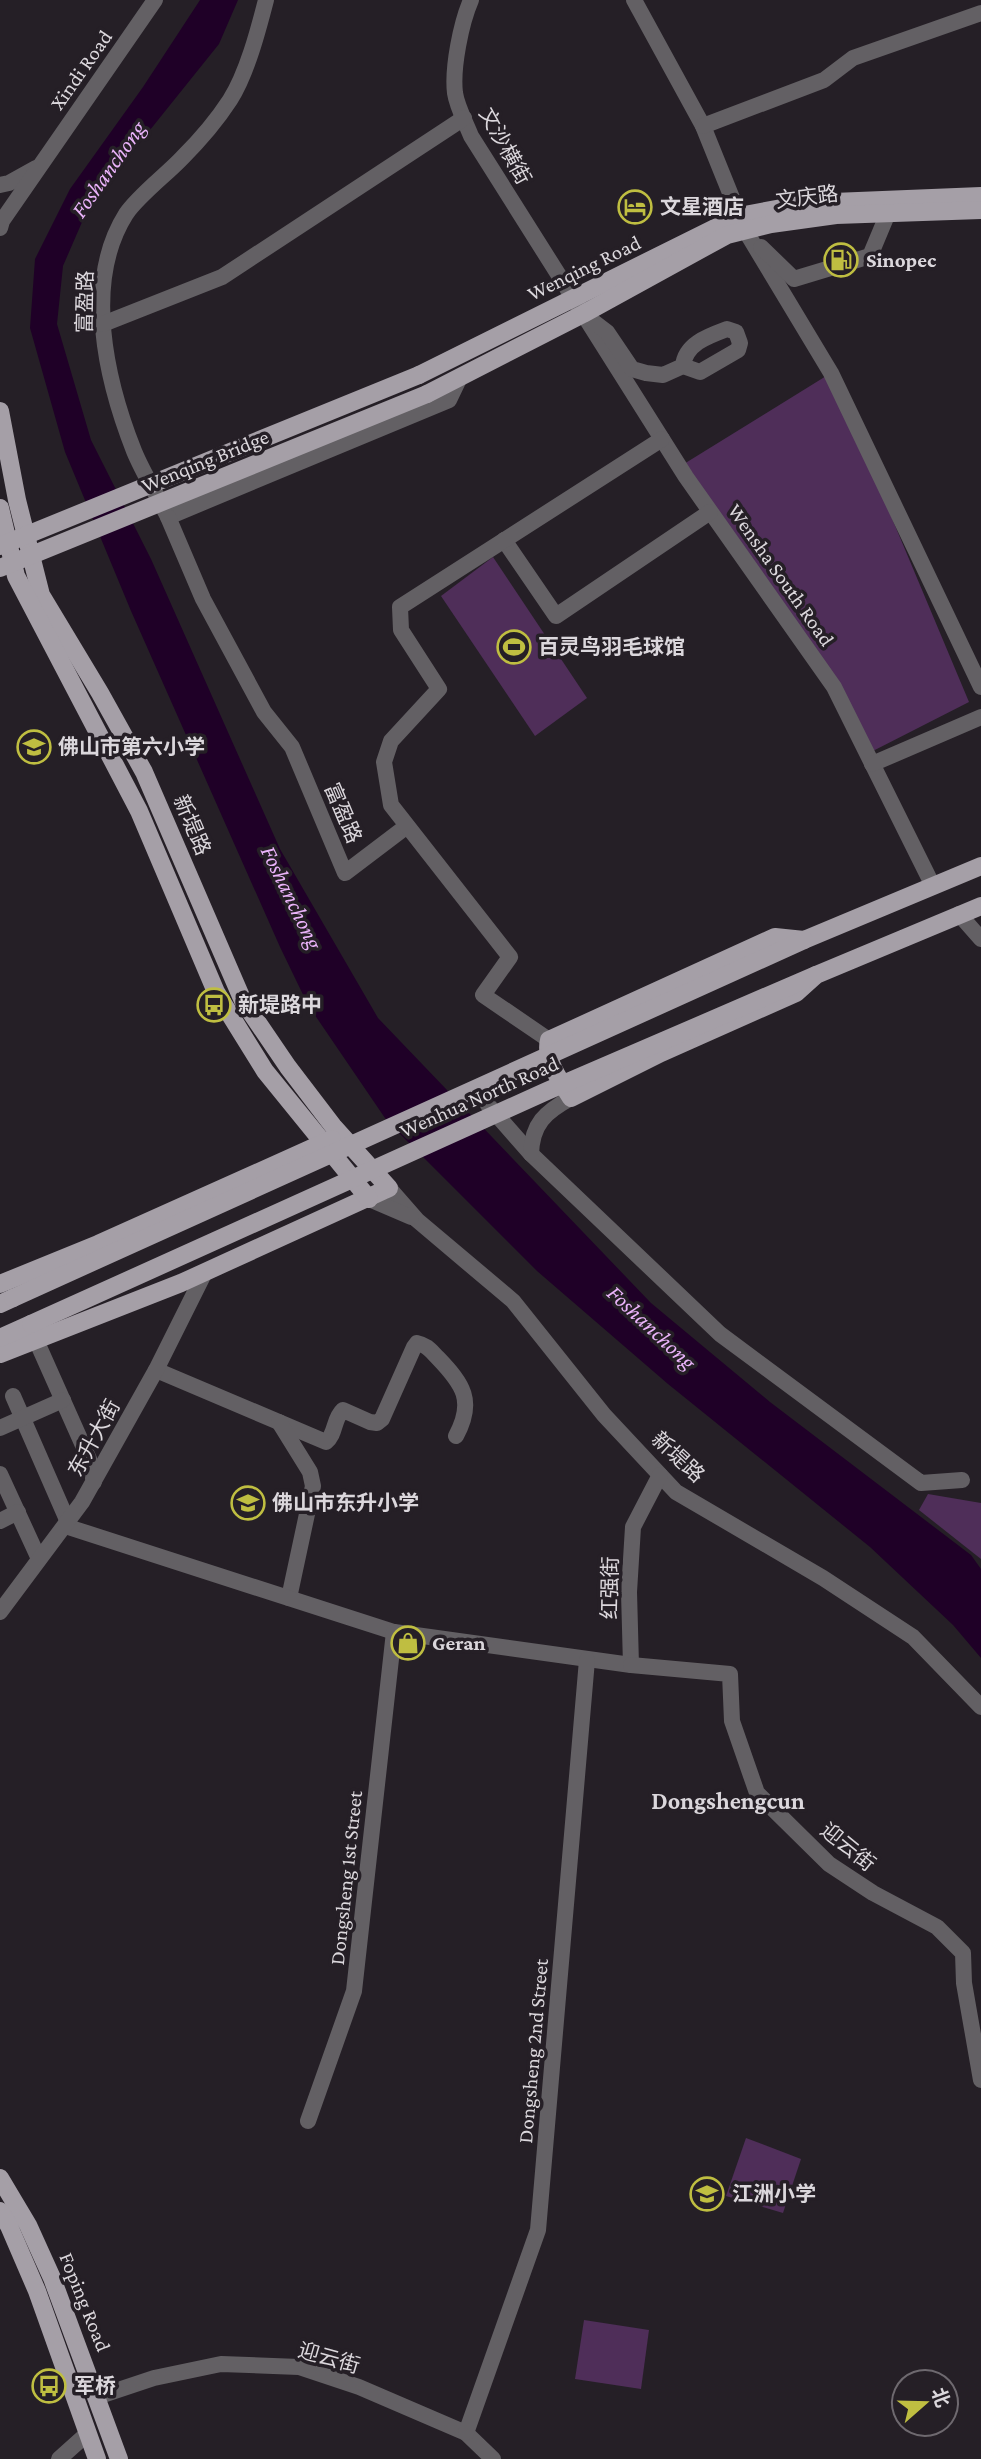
<svg xmlns="http://www.w3.org/2000/svg" width="981" height="2459" viewBox="0 0 981 2459" font-family="'Crimson Pro','Noto Sans SC',serif">
	<style>
		.green { fill: #4f2e59 }
		.water { fill: #1f0027 }
		.lines { fill: none; stroke-linecap: round; stroke-linejoin: round }
		.minor { stroke: #636064; stroke-width: 16 }
		.major { stroke: #a59fa7; stroke-width: 18 }
		.major-bridge { stroke: #a59fa7; stroke-width: 18 }
		.labels { text-anchor: middle; stroke-width: 7; stroke-linejoin: round; paint-order: stroke }
		.street-label { font-size: 21px; fill: #dbd7dc; stroke: #251f26 }
		.poi-label { font-size: 21px; font-weight: bold; fill: #dbd7dc; stroke: #251f26; text-anchor: start }
		.water-label { font-size: 23px; font-style: italic; fill: #eab3fa; stroke: #251f26 }
		.quarter-label { font-size: 24px; font-weight: bold; fill: #dbd7dc; stroke: #251f26 }
	</style>
	<rect width="100%" height="100%" fill="#251f26"/>
	<g class="green">
		<path d="M831 373 969 702 867 754 834 687 679 467Z"/>
		<path d="M493 557 587 698 535 736 441 596Z"/>
		<path d="M928 1494 981 1503V1559L919 1510Z"/>
		<path d="M746 2138 801 2159 783 2213 726 2196Z"/>
		<path d="M584 2320 649 2330 641 2389 575 2379Z"/>
	</g>
	<path class="water" d="M200 0H238L219 44 89 206 63 266 57 324 91 440 151 559 280 849 378 1018 651 1303 770 1402 971 1555 981 1569V1658L953 1625 870 1547 668 1384 537 1271 387 1121 308 1005 280 947 131 611 65 452 30 328 35 259 70 189 143 87Z"/>
	<g class="lines">
		<g class="minor">
			<path d="M266 0C258 31 247 73 230 100 217 120 199 141 182 158 167 174 138 196 126 214 83 282 106 380 134 451 143 473 157 495 168 517L449 400 460 377"/>
			<path d="M471 0C461 23 452 68 455 93 457 107 466 123 471 136L686 477 834 687 933 886"/>
			<path d="M634 0 703 126 745 230 831 373 981 687"/>
			<path d="M703 126 824 80 853 58 981 13"/>
			<path d="M0 185 9 183 36 168"/>
			<path d="M0 228 2 221 155 0"/>
			<path d="M761 247 794 279 870 256 888 213"/>
			<path d="M590 319 607 332 632 369 646 373 663 375 683 366 700 372 738 350 740 343 736 332 727 329C708 336 685 344 683 366"/>
			<path d="M103 324 222 277 464 118"/>
			<path d="M168 517 203 599 264 712 292 747 345 873 407 826"/>
			<path d="M504 540 556 616 710 512"/>
			<path d="M872 764 981 717"/>
			<path d="M959 914 981 939"/>
			<path d="M549 1040 483 995 510 957 391 805 384 762 391 741 439 689 401 630 400 607 662 439"/>
			<path d="M488 1105 531 1154 720 1334 921 1483 962 1480"/>
			<path d="M531 1154C532 1124 545 1112 571 1098"/>
			<path d="M389 1188 417 1220 513 1301 604 1415 676 1492 823 1578 913 1637 981 1707"/>
			<path d="M369 1199 411 1217"/>
			<path d="M36 1340 89 1459 94 1482"/>
			<path d="M156 1370 326 1442C336 1434 333 1419 343 1410L370 1422 377 1423 382 1419 414 1347 417 1343C427 1345 431 1351 438 1358 463 1384 475 1401 456 1436"/>
			<path d="M13 1396 68 1522"/>
			<path d="M279 1422 310 1472 313 1486 289 1598"/>
			<path d="M0 1428 63 1400"/>
			<path d="M0 1474 39 1559"/>
			<path d="M0 1521 18 1512"/>
			<path d="M65 1526 394 1632 631 1665 629 1592 633 1527 660 1475"/>
			<path d="M0 1612 82 1502 156 1370 205 1272"/>
			<path d="M631 1665 730 1674 732 1721 757 1793 829 1864 873 1893 937 1927 963 1953 964 1983 981 2080"/>
			<path d="M308 2121 354 1991 394 1632"/>
			<path d="M97 2397 154 2378 221 2364 299 2367 359 2387 466 2433 493 2459"/>
			<path d="M466 2433 538 2230 587 1660"/>
			<path d="M59 2459 88 2433"/>
		</g>
		<g class="major">
			<path d="M419 375 739 216 809 203 981 196"/>
			<path d="M427 394 583 314 727 235 771 224 836 215 981 210"/>
			<path d="M0 411 17 500 41 595 100 693 144 772 243 1001 288 1067 333 1126 389 1188 181 1283 0 1354"/>
			<path d="M0 508 16 576 139 811 216 992 265 1071 369 1199"/>
			<path d="M981 866 804 940 775 937 549 1040C544 1061 561 1081 571 1098L661 1053 796 993 816 975 981 906"/>
			<path d="M0 1284 98 1244 332 1139"/>
			<path d="M0 1304 13 1298"/>
			<path d="M0 1338 31 1324"/>
			<path d="M0 2178 28 2225 52 2278 119 2459"/>
			<path d="M0 2211 9 2226 37 2291 97 2459"/>
		</g>
		<g class="major-bridge">
			<path d="M0 546 419 375"/>
			<path d="M0 568 427 394"/>
			<path d="M13 1298 804 940"/>
			<path d="M31 1324 547 1091 816 975"/>
		</g>
	</g>
	<defs>
		<symbol id="hotel-ring" viewBox="-11 -11 22 22"><circle r="9.5" fill="#251f26" stroke="#bfbe41" stroke-width="1.5"/><path d="M-6-4.5h1.5V1H6V5H4.5V3h-9V5H-6ZM-4 0a1.8 1.8 0 1 1 3.6 0ZM.5 0V-2.5h3Q6-2.5 6 0Z" fill="#bfbe41"/></symbol>
		<symbol id="fuel-ring" viewBox="-11 -11 22 22"><circle r="9.5" fill="#251f26" stroke="#bfbe41" stroke-width="1.5"/><path d="M-5.5-6h7V0h2V4h1.3V-2.5L3-4.5l.8-.8L6-3V5H2.5V1h-1V6h-7ZM-4.2-4.7v3.2H.2V-4.7Z" fill="#bfbe41"/></symbol>
		<symbol id="stadium-ring" viewBox="-11 -11 22 22"><circle r="9.5" fill="#251f26" stroke="#bfbe41" stroke-width="1.5"/><path d="M0-5a6.5 5 0 1 0 0 10a6.5 5 0 1 0 0-10ZM-3.5-1.8h7v3.6h-7Z" fill="#bfbe41"/></symbol>
		<symbol id="school-ring" viewBox="-11 -11 22 22"><circle r="9.5" fill="#251f26" stroke="#bfbe41" stroke-width="1.5"/><path d="M0-5L7-2L0 1L-7-2ZM-4 1L0 2.5L4 1V4Q0 6-4 4Z" fill="#bfbe41"/></symbol>
		<symbol id="bus-ring" viewBox="-11 -11 22 22"><circle r="9.5" fill="#251f26" stroke="#bfbe41" stroke-width="1.5"/><path d="M-5-6H5V4H4V6H2V4H-2V6H-4V4H-5ZM-3.5-4V0h7V-4ZM-3.5 1.2v1.5H-2V1.2ZM2 1.2v1.5H3.5V1.2Z" fill="#bfbe41"/></symbol>
		<symbol id="shop-ring" viewBox="-11 -11 22 22"><circle r="9.5" fill="#251f26" stroke="#bfbe41" stroke-width="1.5"/><path d="M-5-2.5h2.3a2.7 3.5 0 0 1 5.4 0H5L5.5 6h-11ZM-1.5-2.5h3a1.5 2.3 0 0 0-3 0Z" fill="#bfbe41"/></symbol>
	</defs>
	<g fill-rule="evenodd">
		<use href="#hotel-ring" x="616" y="188" width="38" height="38"/>
		<use href="#fuel-ring" x="822" y="241" width="38" height="38"/>
		<use href="#stadium-ring" x="495" y="628" width="38" height="38"/>
		<use href="#school-ring" x="15" y="728" width="38" height="38"/>
		<use href="#bus-ring" x="195" y="986" width="38" height="38"/>
		<use href="#school-ring" x="229" y="1484" width="38" height="38"/>
		<use href="#shop-ring" x="389" y="1624" width="38" height="38"/>
		<use href="#school-ring" x="688" y="2175" width="38" height="38"/>
		<use href="#bus-ring" x="30" y="2367" width="38" height="38"/>
	</g>
	<g class="labels">
		<g class="street-label">
			<text transform="translate(81 70) rotate(-55)" y="7">Xindi Road</text>
			<text transform="translate(505 146) rotate(61)" y="7">文沙横街</text>
			<text transform="translate(807 197) rotate(-7)" y="7">文庆路</text>
			<text transform="translate(584 268) rotate(-26)" y="7">Wenqing Road</text>
			<text transform="translate(85 302) rotate(-89)" y="7">富盈路</text>
			<text transform="translate(205 461) rotate(-22)" y="7">Wenqing Bridge</text>
			<text transform="translate(781 575) rotate(55)" y="7">Wensha South Road</text>
			<text transform="translate(343 813) rotate(67)" y="7">富盈路</text>
			<text transform="translate(192 825) rotate(67)" y="7">新堤路</text>
			<text transform="translate(479 1097) rotate(-24)" y="7">Wenhua North Road</text>
			<text transform="translate(94 1438) rotate(-61)" y="7">东升大街</text>
			<text transform="translate(678 1457) rotate(43)" y="7">新堤路</text>
			<text transform="translate(610 1588) rotate(-89)" y="7">红强街</text>
			<text transform="translate(848 1847) rotate(39)" y="7">迎云街</text>
			<text transform="translate(346 1878) rotate(-84)" y="7">Dongsheng 1st Street</text>
			<text transform="translate(533 2051) rotate(-85)" y="7">Dongsheng 2nd Street</text>
			<text transform="translate(85 2302) rotate(68)" y="7">Foping Road</text>
			<text transform="translate(329 2358) rotate(16)" y="7">迎云街</text>
		</g>
		<g class="poi-label">
			<text x="660" y="214">文星酒店</text>
			<text x="866" y="267">Sinopec</text>
			<text x="538" y="654">百灵鸟羽毛球馆</text>
			<text x="58" y="754">佛山市第六小学</text>
			<text x="238" y="1012">新堤路中</text>
			<text x="272" y="1510">佛山市东升小学</text>
			<text x="432" y="1650">Geran</text>
			<text x="732" y="2201">江洲小学</text>
			<text x="74" y="2393">军桥</text>
		</g>
		<g class="water-label">
			<text transform="translate(108 169) rotate(-55)" y="8">Foshanchong</text>
			<text transform="translate(292 897) rotate(64)" y="8">Foshanchong</text>
			<text transform="translate(652 1327) rotate(43)" y="8">Foshanchong</text>
		</g>
		<g class="quarter-label">
			<text x="728" y="1809">Dongshengcun</text>
		</g>
	</g>
	<g transform="translate(925 2403) rotate(70)"><circle r="33" fill="#251f26" stroke="#6e696f" stroke-width="2"/>
	<path d="M0-5L12 26L0 18L-12 26Z" fill="#bfbe41"/>
	<text y="-10" font-size="19" font-weight="bold" text-anchor="middle" fill="#dbd7dc">北</text>
	</g>
</svg>
